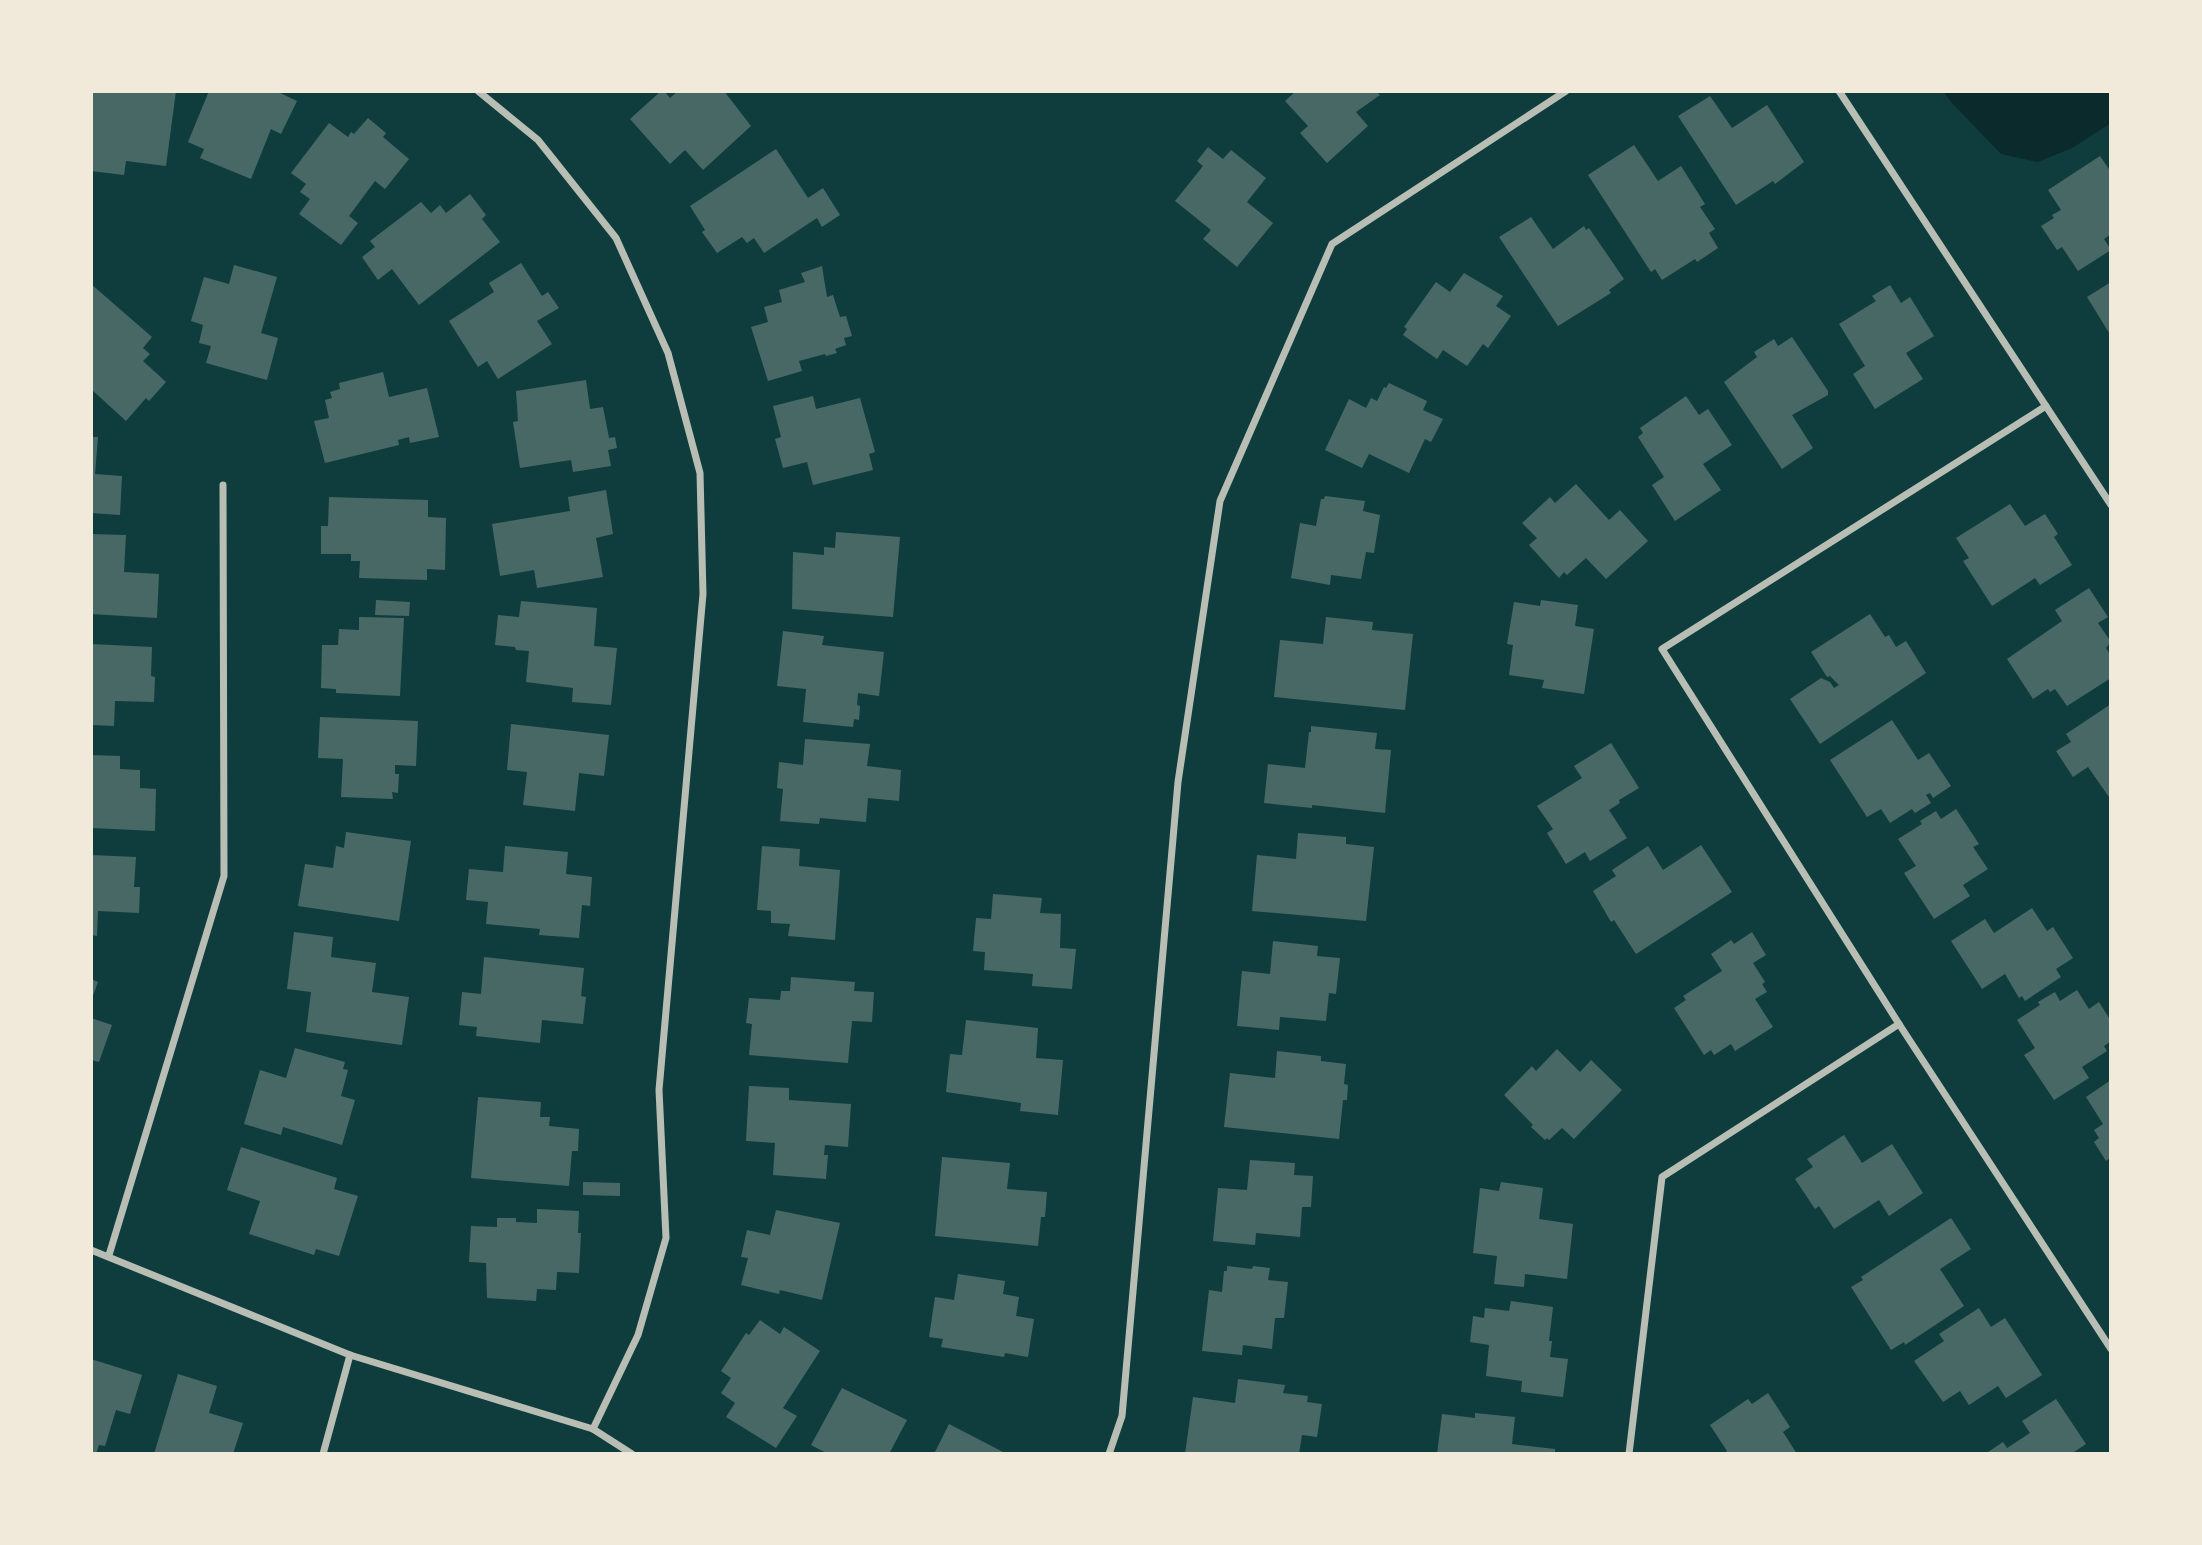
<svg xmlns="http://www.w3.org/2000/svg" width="2202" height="1545" viewBox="0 0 2202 1545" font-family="'DejaVu Sans',sans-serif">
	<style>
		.water { fill: #0a2a2b }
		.building { fill: #486865 }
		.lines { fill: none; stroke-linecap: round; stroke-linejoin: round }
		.minor { stroke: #b8beb3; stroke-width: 7 }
	</style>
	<rect width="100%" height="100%" fill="#0f3d3e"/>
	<path class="water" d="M1943 91H2111V123L2072 148 2038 162 2001 154 1952 103Z"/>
	<g class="building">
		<path d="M91 91H176L166 166 126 161 124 175 91 171Z"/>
		<path d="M209 91H276L297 101 281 134 271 129 251 179 200 158 204 149 188 142Z"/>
		<path d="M661 91H664L670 98 678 91H724L751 126 703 170 685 150 670 164 630 119Z"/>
		<path d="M1296 91H1376L1380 95 1356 112 1368 126 1327 163 1300 133 1308 126 1285 101Z"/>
		<path d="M1710 96 1732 128 1767 105 1804 162 1775 184 1773 181 1736 205 1678 116Z"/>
		<path d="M368 118 386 133 383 137 409 159 385 189 375 181 349 216 358 223 341 245 299 214 310 199 300 192 306 184 291 173 329 123 348 137 351 132 354 134Z"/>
		<path d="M1634 145 1658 181 1681 166 1705 204 1700 207 1715 229 1709 233 1718 248 1697 262 1695 259 1662 280 1655 269 1651 272 1588 175Z"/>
		<path d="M1208 147 1223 159 1231 150 1266 178 1247 202 1273 223 1237 267 1203 239 1211 230 1175 201 1203 166 1197 161Z"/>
		<path d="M776 149 808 198 823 188 840 215 822 227 817 218 764 253 754 238 747 243 742 237 717 253 702 232 705 230 690 206Z"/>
		<path d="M2100 156 2111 172V234L2104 239 2111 250 2078 271 2062 247 2057 250 2041 226 2054 218 2052 215 2061 210 2048 190Z"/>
		<path d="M470 194 486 215 482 219 500 242 419 305 392 269 378 280 362 257 375 247 370 241 421 202 431 213 440 205 446 213Z"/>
		<path d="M1531 217 1553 249 1584 226 1586 230 1589 228 1624 279 1609 290 1611 293 1558 326 1499 237Z"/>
		<path d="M521 263 542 296 548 292 559 308 537 321 552 344 498 379 487 361 478 367 449 321 494 292 489 283Z"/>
		<path d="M234 265 277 277 261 333 278 338 267 380 206 363 211 346 199 343 203 325 191 321 204 277 229 284Z"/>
		<path d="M822 266 827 297 833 295 840 317 846 316 852 336 844 338 846 345 835 349 837 353 826 356 825 354 799 361 802 371 768 381 751 327 768 322 764 307 782 302 779 290 805 282 801 273Z"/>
		<path d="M1464 273 1503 296 1496 306 1511 316 1488 348 1483 344 1467 366 1443 350 1437 359 1403 335 1407 329 1404 327 1436 282 1450 292Z"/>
		<path d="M2111 282V336L2087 297Z"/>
		<path d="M91 284 152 337 143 348 150 354 143 361 166 382 149 401 146 398 126 421 91 389Z"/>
		<path d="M1890 285 1901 303 1910 297 1934 336 1906 353 1923 379 1875 409 1853 374 1865 366 1839 324 1876 301 1872 296Z"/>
		<path d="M1792 337 1828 391V395L1792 415 1813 448 1782 469 1724 382 1757 357 1754 352 1774 339 1778 346Z"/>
		<path d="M383 372 389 397 427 388 439 437 410 443 409 437 398 440 399 445 325 463 314 421 329 418 325 400 332 398 330 392 340 389 339 383Z"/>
		<path d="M586 380 590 409 603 407 609 438 615 437 617 448 608 450 611 466 573 472 571 460 520 468 513 422 518 421 516 391Z"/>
		<path d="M1389 383 1427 401 1423 410 1443 419 1431 442 1425 439 1409 473 1369 454 1362 468 1325 450 1349 399 1366 408 1371 398 1377 401 1384 387 1386 388Z"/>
		<path d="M813 396 816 409 860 398 875 452 869 454 873 470 813 485 807 462 783 468 775 439 781 437 773 406Z"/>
		<path d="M1686 396 1699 415 1708 409 1732 445 1703 464 1721 490 1675 521 1652 485 1664 477 1638 437 1643 433 1640 428Z"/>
		<path d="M91 437H98L95 474 122 476 120 515 91 513Z"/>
		<path d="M1576 484 1609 520 1620 510 1648 541 1606 579 1586 558 1567 575 1564 572 1559 578 1529 545 1537 538 1522 523 1550 497 1555 503Z"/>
		<path d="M606 490 613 534 596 538 603 577 537 588 534 570 500 576 492 524 570 511 568 497Z"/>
		<path d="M1325 496 1365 501 1363 511 1380 515 1374 553 1366 552 1361 579 1331 575 1330 585 1291 578 1300 523 1316 526 1321 499H1324Z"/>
		<path d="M329 497 428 500V517L446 518 445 570 427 569V580L359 578 360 561H351V554H321V526H328Z"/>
		<path d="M2010 504 2025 526 2045 514 2058 534 2054 537 2072 565 2040 585 2035 578 1992 606 1963 561 1969 558 1956 538Z"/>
		<path d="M836 532 900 537 893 617 792 609 793 552 824 555V547L835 548Z"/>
		<path d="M91 534 126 535 124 572 159 574 157 618 91 614Z"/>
		<path d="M2089 588 2108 617 2098 623 2111 642 2106 648 2111 656V678L2067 706 2055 689 2050 692 2048 689 2033 699 2007 659 2062 621 2055 610Z"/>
		<path d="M376 600 410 602 409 616 375 615Z"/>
		<path d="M1541 600 1578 605 1575 626 1594 629 1584 694 1542 688 1544 680 1509 675 1513 645 1507 644 1514 602 1540 606Z"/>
		<path d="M521 601 597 608 594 646 617 648 611 705 572 702 573 688 526 682 529 651 516 650 515 647 495 645 498 615 519 617Z"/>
		<path d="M1870 614 1885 637 1889 635 1896 647 1906 641 1926 673 1820 744 1790 699 1821 678 1830 682 1834 688 1839 685 1830 676 1827 677 1811 652Z"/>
		<path d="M359 617 404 618 400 696 336 693V689L321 688 322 645H338L339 629 359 630Z"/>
		<path d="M1326 617 1373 622 1372 630 1413 634 1405 710 1274 697 1280 640 1323 644Z"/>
		<path d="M783 631 824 636 822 645 884 652 879 696 858 693 857 705 860 706 859 720 854 719 853 727 803 722 806 689 777 686Z"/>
		<path d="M91 644 152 647 151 676 155 677 154 702 115 701 114 726 91 725Z"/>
		<path d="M2111 704V800L2088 767 2073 777 2056 751 2071 742 2066 734Z"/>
		<path d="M320 717 418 721 416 766 395 765V774H399L398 793 392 792 393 799 341 797 343 759 318 758Z"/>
		<path d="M1892 720 1918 760 1929 753 1951 786 1933 798 1930 793 1926 795 1931 803 1915 813 1912 809 1890 823 1881 809 1867 817 1830 760Z"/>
		<path d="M511 724 609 735 604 776 579 773 575 811 523 805 527 772 507 770Z"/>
		<path d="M1311 726 1377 733 1375 749 1391 750 1385 813 1312 805V808L1264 803 1268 764 1305 768 1309 732H1311Z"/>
		<path d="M805 739 870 744 867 766 901 770 899 801 868 798 866 822 820 818 819 824 780 821 783 789 777 788 779 762 803 765Z"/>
		<path d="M1611 743 1639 788 1619 800 1620 803 1609 810 1627 838 1590 861 1585 852 1566 864 1547 833 1553 829 1537 806 1582 778 1574 766Z"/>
		<path d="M91 755 120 756V769L140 770V788L156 789 155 831 91 828Z"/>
		<path d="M1956 809 1979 844 1973 847 1988 869 1963 885 1970 896 1934 919 1904 873 1916 866 1898 839 1922 824 1920 821 1936 811 1941 819Z"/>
		<path d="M346 832 411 841 399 921 298 906 305 864 333 868 336 846 344 848Z"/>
		<path d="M1298 833 1346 837V844L1374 847 1366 921 1252 911 1257 855 1296 859Z"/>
		<path d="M1701 845 1732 892 1636 954 1614 920 1611 922 1593 891 1616 876 1612 870 1648 846 1663 870Z"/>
		<path d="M505 846 568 852 566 874 592 877 590 906 582 905 579 938 539 935 540 929 486 924 488 902 466 900 469 869 503 872Z"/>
		<path d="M762 846 800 849 799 866 840 870 835 940 788 936 790 924 771 923V911L757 910Z"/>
		<path d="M91 855 136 857 134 887H140L139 913 98 911 97 936 91 935Z"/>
		<path d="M993 894 1042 898 1040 913 1061 914 1060 948 1076 949 1072 989 1032 986 1033 974 984 970 985 952 973 951 976 918 991 919Z"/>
		<path d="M2032 908 2047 931 2053 927 2073 958 2056 969 2061 977 2025 1001 2022 996 2019 998 2005 974 1982 989 1951 941 1985 919 1994 933Z"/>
		<path d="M294 932 333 937 331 957 376 963 372 992 409 997 402 1045 306 1032 311 992 287 989Z"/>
		<path d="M1752 932 1766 955 1753 963 1765 982 1762 984 1767 992 1755 999 1773 1027 1735 1051 1731 1044 1714 1055 1711 1050 1704 1055 1674 1008 1686 1000 1683 996 1722 971 1711 954 1731 940 1734 944Z"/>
		<path d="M1273 941 1318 946 1317 956 1340 958 1336 994 1329 993 1326 1021 1280 1017 1279 1030 1237 1026 1242 971 1270 974Z"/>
		<path d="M484 957 584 968 581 996 586 997 583 1024 542 1020 540 1043 476 1036 477 1027 459 1025 462 992 481 994Z"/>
		<path d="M791 977 855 982 854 991 874 992 872 1022 852 1021 848 1063 749 1055 752 1024 746 1023 749 998 780 1000 781 991H790Z"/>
		<path d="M91 979 98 982 91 1001Z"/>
		<path d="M2077 990 2089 1009 2099 1002 2111 1021V1041L2104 1046 2107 1051 2082 1067 2089 1078 2054 1100 2024 1055 2035 1048 2017 1020 2040 1005 2038 1002 2055 992 2060 1001Z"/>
		<path d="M91 1018 112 1025 99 1062 91 1060Z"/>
		<path d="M966 1020 1038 1028 1036 1058 1063 1060 1058 1115 1020 1111 1021 1103 946 1092 950 1054 962 1055Z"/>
		<path d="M295 1048 345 1062 343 1069 348 1070 341 1096 355 1100 342 1145 283 1127 281 1135 244 1124 260 1070 286 1078Z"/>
		<path d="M1557 1049 1580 1072 1591 1060 1622 1090 1574 1139 1562 1128 1549 1140 1547 1138 1545 1140 1531 1127 1533 1125 1504 1095 1532 1066 1536 1071Z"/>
		<path d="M1277 1051 1321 1056V1061L1346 1064 1344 1084 1348 1085 1347 1100H1343L1339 1139 1224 1127 1230 1073 1275 1078Z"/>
		<path d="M2111 1080V1157L2106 1161 2094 1142 2099 1138 2094 1130 2103 1124 2086 1097Z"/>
		<path d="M749 1086 789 1088V1100L851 1104 848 1147 825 1145 824 1155H828L826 1179 773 1175 775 1143 746 1141Z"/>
		<path d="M478 1097 541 1102 540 1117H550L549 1126 579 1129 578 1151H572L569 1186 471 1178Z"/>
		<path d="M1844 1135 1862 1163 1892 1144 1923 1193 1889 1216 1879 1200 1834 1229 1819 1206 1815 1209 1795 1179 1813 1167 1807 1159Z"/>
		<path d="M241 1147 337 1178 334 1189 358 1196 339 1256 316 1249 314 1255 249 1234 260 1201 227 1190Z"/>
		<path d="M942 1157 1010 1163 1007 1189 1047 1192 1045 1217H1041L1038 1246 935 1236Z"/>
		<path d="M1250 1160 1295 1163 1294 1175 1313 1176 1311 1207H1302L1300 1237 1256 1233 1255 1245 1213 1241 1218 1188 1247 1190Z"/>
		<path d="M583 1182 620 1183V1196L583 1195Z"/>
		<path d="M1501 1182 1543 1188 1539 1219 1573 1224 1567 1279 1525 1274 1524 1287 1494 1284 1497 1256 1473 1253 1480 1188 1499 1191Z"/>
		<path d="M537 1209 579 1211 578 1233H581L579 1273 557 1272 556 1290 537 1289 536 1301 487 1298 486 1263 469 1262 471 1226 497 1227V1218H516V1222L537 1223Z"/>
		<path d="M776 1210 840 1223 822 1300 780 1290 779 1294 741 1285 748 1258 741 1257 747 1230 770 1235Z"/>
		<path d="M1951 1218 1971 1249 1940 1269 1964 1306 1905 1345 1904 1342 1891 1350 1851 1287 1863 1280 1861 1277Z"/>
		<path d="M1227 1266 1252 1269 1253 1266 1270 1268 1268 1280 1288 1282 1284 1318H1275L1272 1349 1243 1345 1242 1355 1202 1351 1209 1290 1222 1292 1224 1271H1227Z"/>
		<path d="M958 1274 1005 1281 1003 1294 1019 1297 1016 1316 1034 1319 1028 1357 1005 1353 1004 1357 941 1347 943 1339 929 1337 935 1297 954 1300Z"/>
		<path d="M1511 1301 1553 1307 1549 1341H1552L1550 1357 1568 1359 1563 1397 1521 1392 1522 1381 1486 1376 1489 1345 1470 1342 1473 1316 1484 1318 1485 1308 1509 1311Z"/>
		<path d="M1979 1308 1991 1327 2005 1318 2042 1375 2006 1398 1998 1386 1969 1405 1960 1391 1943 1402 1914 1361 1944 1341 1939 1334Z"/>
		<path d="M760 1320 780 1334 784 1327 820 1351 783 1408 797 1416 776 1448 726 1417 735 1403 721 1393 731 1378 721 1371 746 1333 749 1335Z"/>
		<path d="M91 1359 142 1375 130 1414 116 1410 105 1446 99 1445 96 1454H91Z"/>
		<path d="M178 1374 217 1386 209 1413 243 1423 233 1454H154Z"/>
		<path d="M1238 1379 1285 1385 1283 1393 1308 1396 1307 1402 1322 1404 1317 1437 1302 1435 1299 1454H1185L1193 1397 1235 1403Z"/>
		<path d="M842 1388 907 1420 889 1454H828L811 1445Z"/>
		<path d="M1768 1393 1790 1427 1783 1432 1797 1454H1724L1727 1451 1710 1425 1748 1399 1752 1404Z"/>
		<path d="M2056 1399 2086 1444 2071 1454H1985L2003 1442 2007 1448 2030 1433 2022 1421Z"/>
		<path d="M1475 1413 1515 1417 1512 1444 1555 1449V1454H1437L1442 1414 1475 1418Z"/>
		<path d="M949 1424 1007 1454H934Z"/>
	</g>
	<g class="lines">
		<g class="minor">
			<path d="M478 91 538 140 616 238 668 353 700 473 703 594 659 1090 666 1238 638 1335 593 1429"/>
			<path d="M1839 91 2111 505"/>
			<path d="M2046 406 1662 649 1899 1024 2111 1349"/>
			<path d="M91 1250 350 1355 593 1429 632 1454"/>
			<path d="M109 1255 224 876 223 485"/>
			<path d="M323 1454 350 1355"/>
			<path d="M1109 1454 1122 1416 1178 782 1220 501 1332 244 1566 91"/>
			<path d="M1629 1454 1662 1177 1899 1024"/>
		</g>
	</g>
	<rect width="2202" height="1545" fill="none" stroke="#f1e9da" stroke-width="186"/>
</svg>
